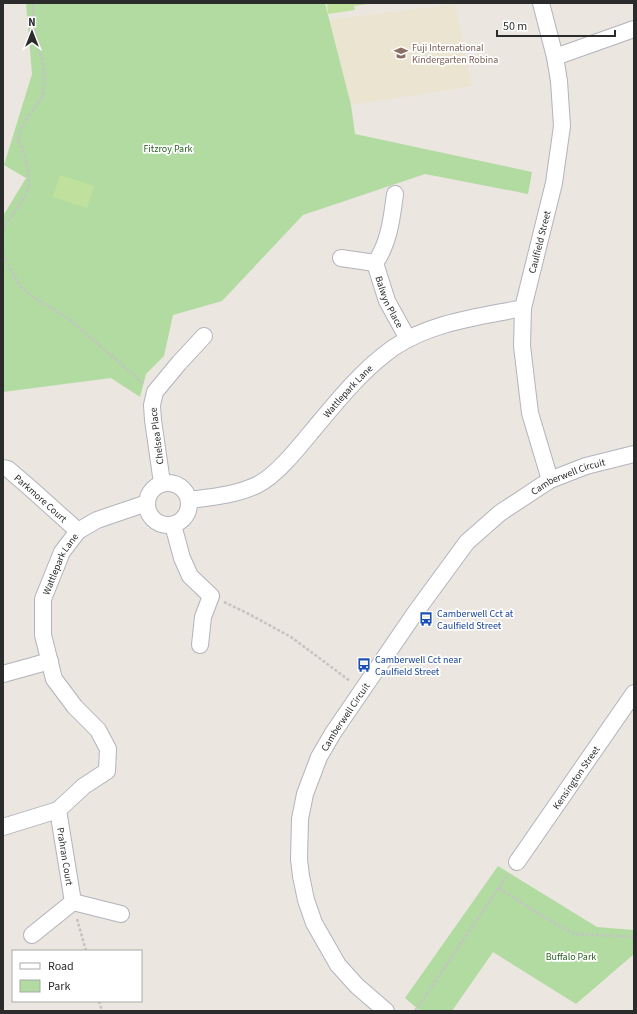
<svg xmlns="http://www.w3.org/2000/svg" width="637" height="1014" viewBox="0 0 637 1014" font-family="'Source Sans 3',sans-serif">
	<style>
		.education { fill: #ebe4d0 }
		.green { fill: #b1dba1 }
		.pitch { fill: #c0e19e }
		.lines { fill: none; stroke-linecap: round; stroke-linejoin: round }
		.minor-casing { stroke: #b2b3bd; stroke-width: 18 }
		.path { stroke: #c4c4c4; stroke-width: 2.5; stroke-dasharray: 3 2; stroke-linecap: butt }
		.minor { stroke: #fff; stroke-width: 16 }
		.labels { text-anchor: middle; stroke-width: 3.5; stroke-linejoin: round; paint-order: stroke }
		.education-label { font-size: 10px; fill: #785e54; stroke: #fff; text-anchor: start }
		.park-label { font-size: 10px; fill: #2b6023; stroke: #fff }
		.street-label { font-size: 10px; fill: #2b2b2b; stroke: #fff }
		.transit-label { font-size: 10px; fill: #164399; stroke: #fff; text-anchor: start }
	</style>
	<rect width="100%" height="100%" fill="#ebe6df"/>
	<path class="education" d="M455 4 472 86 351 105 329 20Z"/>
	<g class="green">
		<path d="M26 3H325L351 105 355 134 532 172 528 194 425 174 303 215 222 301 173 315 164 356 146 374 140 397 111 378 3 392V216L26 178 4 165 32 74Z"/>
		<path d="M498 866 597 927 634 930V954L576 1004 493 952 452 1011H420L405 998Z"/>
	</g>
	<g class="pitch">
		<path d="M327 3H375L354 6 355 10 328 14Z"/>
		<path d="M60 175 94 186 87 208 53 197Z"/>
	</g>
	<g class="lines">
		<defs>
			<g id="minor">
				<path d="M541 3 555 57 559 81 562 126 554 183 523 308 522 346 530 413 550 480"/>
				<path d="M555 57 634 29"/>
				<path id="s1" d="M395 194C392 217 389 244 375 263L387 301 408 339"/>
				<path d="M341 258 375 263"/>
				<path id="s2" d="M3 468 8 469 29 487 78 531"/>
				<circle cx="168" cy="504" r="21"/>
				<path d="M162 483 153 420 152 405 155 392 179 363 204 336"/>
				<path id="s3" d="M189 500C212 497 236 495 257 485 277 475 299 447 313 430 338 400 362 370 393 348 431 322 479 317 523 308"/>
				<path d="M173 525 182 558 190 576 211 596 203 617 200 645"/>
				<path d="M3 674 50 661"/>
				<path id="s4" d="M58 810 73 902"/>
				<path id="s5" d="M3 827 58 810 84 786 107 771 108 749 98 730 75 707 54 679 43 635V599L62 552 78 531 97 520 147 503"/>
				<path id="s6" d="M517 862 634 693"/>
				<path d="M32 935 73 902 121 914"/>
				<path id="s7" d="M386 1011 357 986 338 965 314 923 306 900 301 876 299 859 300 819 305 794 319 757 333 733 415 613 467 542 500 513 550 480 586 466 634 454"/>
			</g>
		</defs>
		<use href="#minor" class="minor-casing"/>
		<g class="path">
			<path d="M3 230C10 212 29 200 29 180 29 173 27 162 25 156 23 149 18 142 19 135 22 120 38 108 43 93 48 73 40 56 36 36 34 26 33 14 33 3"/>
			<path d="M3 255 20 286 33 297 69 319 143 383"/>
			<path d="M224 602 249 614 291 637 350 681"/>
			<path d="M499 888 537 913 574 934 634 937"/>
			<path d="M77 919 86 951"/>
			<path d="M99 1001 102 1011"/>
			<path d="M415 1011 508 874"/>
		</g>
		<use href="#minor" class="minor"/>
	</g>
	<defs>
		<symbol id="school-bare" viewBox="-9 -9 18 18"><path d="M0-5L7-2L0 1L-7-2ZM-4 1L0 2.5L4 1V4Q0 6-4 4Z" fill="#8d6e63" stroke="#fff" stroke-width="2.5" paint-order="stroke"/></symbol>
		<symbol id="bus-bare" viewBox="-9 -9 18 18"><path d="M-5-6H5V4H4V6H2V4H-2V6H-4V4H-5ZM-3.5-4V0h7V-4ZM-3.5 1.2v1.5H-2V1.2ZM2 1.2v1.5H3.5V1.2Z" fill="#1a4fb4" stroke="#fff" stroke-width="2.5" paint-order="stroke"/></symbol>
	</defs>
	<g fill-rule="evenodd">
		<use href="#school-bare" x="391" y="43" width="20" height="20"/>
		<use href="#bus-bare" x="416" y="609" width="20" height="20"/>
		<use href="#bus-bare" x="354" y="655" width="20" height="20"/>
	</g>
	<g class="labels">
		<g class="education-label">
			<text x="412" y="51">Fuji International<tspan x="412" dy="12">Kindergarten Robina</tspan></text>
		</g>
		<g class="park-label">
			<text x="168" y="152">Fitzroy Park</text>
			<text x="571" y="960">Buffalo Park</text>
		</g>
		<g class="street-label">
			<text transform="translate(539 242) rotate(-76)" y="4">Caulfield Street</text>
			<text dy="4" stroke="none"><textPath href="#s1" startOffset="114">Balwyn Place</textPath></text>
			<text dy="4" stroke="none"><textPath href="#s3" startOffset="201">Wattlepark Lane</textPath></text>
			<text transform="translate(156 436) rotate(-97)" y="4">Chelsea Place</text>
			<text dy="4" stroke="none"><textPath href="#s7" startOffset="669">Camberwell Circuit</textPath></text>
			<text dy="4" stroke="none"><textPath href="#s2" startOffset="49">Parkmore Court</textPath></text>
			<text dy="4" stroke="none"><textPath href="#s5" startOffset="352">Wattlepark Lane</textPath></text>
			<text dy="4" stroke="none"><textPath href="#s7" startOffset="334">Camberwell Circuit</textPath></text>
			<text dy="4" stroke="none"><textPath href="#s6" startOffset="103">Kensington Street</textPath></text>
			<text dy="4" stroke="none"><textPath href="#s4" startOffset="47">Prahran Court</textPath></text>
		</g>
		<g class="transit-label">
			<text x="437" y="617">Camberwell Cct at<tspan x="437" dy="12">Caulfield Street</tspan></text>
			<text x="375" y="663">Camberwell Cct near<tspan x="375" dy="12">Caulfield Street</tspan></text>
		</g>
	</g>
	<rect width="637" height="1014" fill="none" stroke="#2b2b2b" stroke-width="8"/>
	<rect x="12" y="950" width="130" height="52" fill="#ffffff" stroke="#aaaaaa"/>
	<rect x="20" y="963" width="20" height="6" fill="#ffffff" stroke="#aaaaaa"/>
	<text x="48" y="970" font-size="12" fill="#2b2b2b">Road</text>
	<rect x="20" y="980" width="20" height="12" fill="#b1dba1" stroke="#aaaaaa"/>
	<text x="48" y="990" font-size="12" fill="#2b2b2b">Park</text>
	<g transform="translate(32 32)" stroke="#ffffff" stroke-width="3" paint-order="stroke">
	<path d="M0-3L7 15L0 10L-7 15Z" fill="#2b2b2b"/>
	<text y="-6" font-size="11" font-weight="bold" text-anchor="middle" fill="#2b2b2b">N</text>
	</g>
	<path d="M497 30v6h118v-6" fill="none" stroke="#2b2b2b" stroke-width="2"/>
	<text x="503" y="30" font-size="12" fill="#2b2b2b" stroke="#ffffff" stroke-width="3" paint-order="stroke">50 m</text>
</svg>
